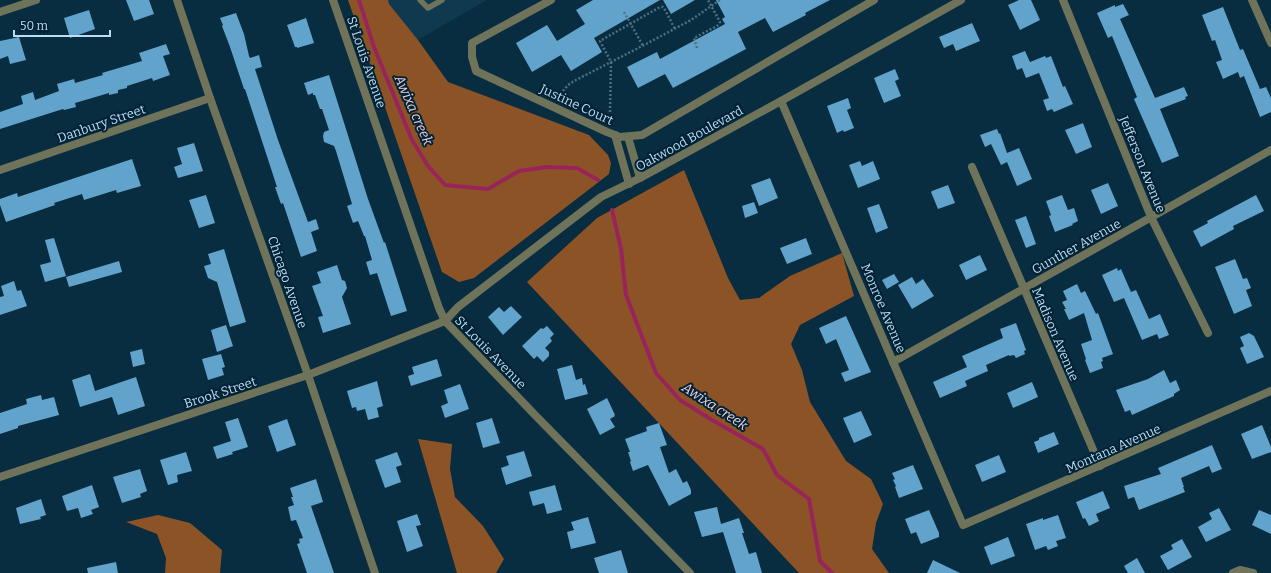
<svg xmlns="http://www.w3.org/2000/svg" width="1271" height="573" viewBox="0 0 1271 573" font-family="Bitter,serif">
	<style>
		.built { fill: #0f394f }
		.forest { fill: #8c5426 }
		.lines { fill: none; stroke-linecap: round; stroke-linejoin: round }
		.stream { stroke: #99245b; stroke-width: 4 }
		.building { fill: #62a3cb }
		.path { stroke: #4d6f84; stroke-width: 2.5; stroke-dasharray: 2 2; stroke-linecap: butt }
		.lane { stroke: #6e7359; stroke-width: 5.5 }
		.street { stroke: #6e7359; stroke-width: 8 }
		.labels { text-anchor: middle; stroke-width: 4; stroke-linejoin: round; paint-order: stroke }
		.street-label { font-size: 13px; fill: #bcdcf1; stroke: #002235 }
		.water-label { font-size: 14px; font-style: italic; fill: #f0d0da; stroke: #002235 }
	</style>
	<rect width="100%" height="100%" fill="#082c40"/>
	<path class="built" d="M388 0H487L418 40 389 4Z"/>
	<g class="forest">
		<path d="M348 0H388L389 4 418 40 448 82 589 135 608 155 611 163 609 174 474 278 459 282 442 272Z"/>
		<path d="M684 170 728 278 740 300 759 298 790 276 842 253 854 296 800 325 791 344 802 370 810 402 846 461 871 479 883 504 876 523 872 549 889 573H799L527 282 597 218Z"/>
		<path d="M418 439 452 444 450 469 455 497 483 526 504 559 496 573H457Z"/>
		<path d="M158 515 190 523 222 550 220 573H165L166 558 157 534 126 522Z"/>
	</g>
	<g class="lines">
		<g class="stream">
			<path d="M359 0 374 47 412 140 428 166 445 185 488 189 519 171 547 167 577 168 598 180"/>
			<path d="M612 210 621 249 626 295 656 373 680 400 712 420 763 449 777 475 809 499 820 561 832 573"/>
		</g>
	</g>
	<g class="building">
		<path d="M126 0H149L154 14 134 21Z"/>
		<path d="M593 0H660L594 38 602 52 571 71 561 55 532 72 516 43 547 25 557 41 585 24 576 10Z"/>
		<path d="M663 0H695L671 14Z"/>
		<path d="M716 0H830L805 13 806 15 773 32 765 18 738 32 746 49 673 88 665 74 638 88 627 67 657 52 660 59 725 24 722 19 725 17Z"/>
		<path d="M1019 0H1031L1040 20 1020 30 1008 5Z"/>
		<path d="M1123 4 1129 15 1120 19 1155 98 1184 87 1188 96 1185 97 1186 99 1160 109 1179 156 1162 163 1134 99 1137 97 1112 36 1108 38 1097 13 1115 5V7Z"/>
		<path d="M1223 7 1240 50 1243 49 1260 89 1266 87 1271 98V112L1260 117 1244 76 1240 78 1238 72 1223 79 1216 62 1222 60 1215 40 1212 41 1202 15Z"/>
		<path d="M89 10 95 29 70 38 64 18Z"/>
		<path d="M236 13 244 34 249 56 250 58 259 55 262 67 255 69 278 140 308 222 316 219 319 229 311 232 317 251 301 257 283 203 281 204 275 187H277L245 89H244L230 47 222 26 223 25 220 18Z"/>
		<path d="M306 18 314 43 297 48V47H295L287 25Z"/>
		<path d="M972 23 980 41 956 51 953 44 944 48 939 37Z"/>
		<path d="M19 37 26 60 10 64 8 56 0 59V41Z"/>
		<path d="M166 44 170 54 163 56 170 75 153 81 152 78 127 86V88L118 90V93L109 95V93L75 103 76 107 64 110 63 109 0 129V112L23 104 21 96 33 92 35 100 59 91 57 84 74 79 75 83 103 75 102 73 142 61 139 53Z"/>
		<path d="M1025 51 1030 62 1045 56 1046 58 1051 56 1063 87 1065 86 1073 104 1054 112 1052 109 1047 111 1043 100 1049 98 1039 73 1026 78 1022 68 1017 70 1012 56Z"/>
		<path d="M895 69 899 79 895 81 901 96 884 103 874 78Z"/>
		<path d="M329 75 368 199 384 243 385 242 407 311 391 316 377 273 370 275 366 262 372 260 365 236H364L358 221 353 223 347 206 352 204 336 151 334 146 324 142 323 136 324 132 329 130 322 109H320L315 95H313V93L308 95 304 83Z"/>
		<path d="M848 98 851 108 847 110 854 128 844 132 843 130 837 133 827 106Z"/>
		<path d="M1083 123 1092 147 1076 154 1065 130Z"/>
		<path d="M997 129 999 134 1000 133 1007 153 1019 148 1032 179 1017 186 1007 162 1001 165 991 144 985 147 980 135Z"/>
		<path d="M194 143 203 171 178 178 174 167 182 164 177 148Z"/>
		<path d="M132 159 141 186 117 193 116 190 84 200 82 194 54 203 55 205 6 222 0 205V199L17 193 18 197Z"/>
		<path d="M860 161 862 166 873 161 880 179 858 188 849 165Z"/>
		<path d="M770 178 778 198 759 206 751 185Z"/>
		<path d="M1108 183 1118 206 1101 214 1091 190Z"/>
		<path d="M948 185 955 203 938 209 931 192 932 191Z"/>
		<path d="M206 195 215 223 199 228 189 200Z"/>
		<path d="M1062 195 1068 210 1074 208 1078 221 1072 224 1073 225 1055 232 1049 216 1051 215 1046 201Z"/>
		<path d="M1256 195 1264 211 1233 226 1234 229 1201 247 1193 231 1208 223 1207 221Z"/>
		<path d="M754 202 758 213 745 218 742 206Z"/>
		<path d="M879 204 888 228 876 233 867 208Z"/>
		<path d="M1026 216 1036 244 1026 248 1015 220Z"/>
		<path d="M54 238 66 276 45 282 40 265 51 262 45 240Z"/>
		<path d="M806 238 812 254 787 264 780 248Z"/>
		<path d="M224 249 246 322 230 327 217 282 208 278 204 266 211 264 208 254Z"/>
		<path d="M980 255 987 270 966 280 959 265Z"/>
		<path d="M1235 259 1243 279 1247 278 1251 288 1246 290 1252 306 1234 314 1215 267Z"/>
		<path d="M119 261 122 272 69 287 66 277Z"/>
		<path d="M337 265 342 280 345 281 347 288 342 297 351 324 323 333 318 317 323 316 312 286 321 283 317 272Z"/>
		<path d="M1117 268 1118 271 1121 269 1131 292 1136 290 1149 319 1160 314 1169 335 1159 339 1157 334 1142 340 1124 298 1114 302 1102 275Z"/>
		<path d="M894 274 899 282 887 289 882 280Z"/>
		<path d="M912 277 916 284 923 279 934 296 912 309 898 285Z"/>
		<path d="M14 281 17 291 21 290 27 306 0 315V297L4 296 1 286Z"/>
		<path d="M1077 284 1081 293 1085 291 1096 314 1098 313 1113 354 1102 358 1103 361 1101 362 1103 368 1090 373 1085 360 1086 359 1081 344 1092 340 1084 313 1069 320 1064 309H1066L1062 302 1067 300 1063 291Z"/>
		<path d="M511 306 522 317 503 335 488 317 499 307 504 312Z"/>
		<path d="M846 316 871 372 845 382 841 373 849 370 836 339 826 344 819 328Z"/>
		<path d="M1016 323 1026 350 1024 351 1025 354 1016 358 1014 355 1009 356V355L986 365 988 371 965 381 967 386 940 398 933 382 967 367 962 356 1003 338 1000 329Z"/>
		<path d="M226 325 233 346 217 352 211 330Z"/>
		<path d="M547 326 554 334 550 338 552 341 545 348 549 352V356L543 362 537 356 534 359 522 346 541 328 543 329Z"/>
		<path d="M1249 333 1254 336 1264 357 1247 364 1240 348 1244 346 1240 337Z"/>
		<path d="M142 349 145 364 133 367 130 352Z"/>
		<path d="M221 354 225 367 222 368 224 375 208 380 202 359Z"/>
		<path d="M437 359 442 376 411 386 408 376 414 374 412 367Z"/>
		<path d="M572 365 576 380 582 378 583 385 585 384 588 394 565 400 557 369Z"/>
		<path d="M1164 370 1170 383 1176 380 1180 390 1174 394V396L1132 415 1130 410 1125 412 1116 390 1148 379Z"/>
		<path d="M90 374 95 391 136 377 145 406 118 415 112 397 80 407 72 380Z"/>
		<path d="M377 381 383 406 377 408 379 417 368 420 365 409 357 411 356 407 352 408 347 391Z"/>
		<path d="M1032 382 1038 397 1013 408 1007 393Z"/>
		<path d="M460 384 469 409 445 418 441 406 448 403 444 390Z"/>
		<path d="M41 395 42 400 54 397 59 415 18 426V428L0 434V413L27 404 26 399Z"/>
		<path d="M607 398 615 415H614L615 416 610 419 615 427 600 435 587 409Z"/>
		<path d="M861 411 872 435 854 443 843 418Z"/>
		<path d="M238 418 248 447 232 452 233 454 217 459 213 447 231 441 225 422Z"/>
		<path d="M492 418 500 443 483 448 476 423Z"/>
		<path d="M287 419 296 445 277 452 268 426Z"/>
		<path d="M659 423 667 445 660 447 669 473 676 469 683 483 687 481 691 490V494L669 506 648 465 633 471 630 462 631 461 628 452H630L625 439 647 431 646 427Z"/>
		<path d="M1262 425 1271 447V452L1252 459 1241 434Z"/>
		<path d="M1054 432 1059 444 1038 453 1034 442 1039 440V438Z"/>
		<path d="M1212 445 1222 469 1212 473 1209 466 1181 478 1184 487H1183L1185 492 1139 510 1134 497 1128 499 1124 486 1161 474 1158 468Z"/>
		<path d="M524 451 532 476 506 485 501 468 509 465 506 456Z"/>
		<path d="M186 452 192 471 177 475 178 482 168 485 160 460Z"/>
		<path d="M397 452 402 465 396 467 401 482 385 488 375 460Z"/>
		<path d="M999 455 1006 472 982 482 975 465Z"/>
		<path d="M913 465 923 489 899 498 895 487 896 486 893 480 895 479 892 473Z"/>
		<path d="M140 469 147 491 140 494 141 497 122 503 113 477Z"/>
		<path d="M316 479 323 502 311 506 334 573H307L297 544 300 543 299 539 303 538 296 520 291 521 288 507 294 505 291 497H293L290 488Z"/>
		<path d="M92 485 99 507 91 510 93 514 81 518 78 508 67 511 62 496Z"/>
		<path d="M555 485 562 510 547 514 544 503 533 506 529 492Z"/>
		<path d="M1103 491 1110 508 1096 514 1099 521 1089 526 1085 518 1083 519 1076 502Z"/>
		<path d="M41 499 46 515 40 517 41 519 20 524 16 508Z"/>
		<path d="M717 507 721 524 739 518 744 533H742L749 554 756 552 762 573H736L723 532 702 537 694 512Z"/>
		<path d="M1219 508 1231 530 1206 542 1198 527 1212 519 1209 513Z"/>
		<path d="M929 510 939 533V537L921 544 916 532 911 534 905 519Z"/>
		<path d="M1259 510 1271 515V534L1252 525Z"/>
		<path d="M417 514 421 525 416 526 423 546 407 552 397 521Z"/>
		<path d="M1058 515 1066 538 1056 541 1058 546 1048 550 1046 546 1035 550 1026 524 1043 518V520Z"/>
		<path d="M588 517 596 543 571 549 567 532 574 530 571 522Z"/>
		<path d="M1008 537 1015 556 991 565 984 547Z"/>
		<path d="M1182 539 1192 557 1168 570 1160 556 1173 549 1171 545Z"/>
		<path d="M621 550 628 573H599L594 558Z"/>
		<path d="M1137 558 1145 573H1128L1124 566Z"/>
		<path d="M933 560 960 573H927Z"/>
		<path d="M116 562 118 573H88L87 568Z"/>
	</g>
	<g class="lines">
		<g class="path">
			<path d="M624 12 643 46"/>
			<path d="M697 48 694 38 717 26 720 22 708 0"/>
			<path d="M563 91 568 85 574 81 648 43 691 20 720 0"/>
			<path d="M610 112 611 62 600 41 660 7H663L664 8 675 29"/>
		</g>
		<path class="lane" d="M420 0 428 8 442 0"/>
		<g class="street">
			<path d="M177 0 210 98 308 375 375 573"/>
			<path d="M333 0 439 308 445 321 535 415 690 573"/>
			<path d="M551 0 472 43V57L476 71 607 132 620 137 642 135 874 0"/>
			<path d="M1063 0 1151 217 1208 333"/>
			<path d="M1252 0 1271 43"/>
			<path d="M0 12 36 0"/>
			<path d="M781 101 963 525 1271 391"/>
			<path d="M615 135 629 184"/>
			<path d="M628 137 640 178"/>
			<path d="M972 167 1100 466"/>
			<path d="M0 170 210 98"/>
			<path d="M893 362 1271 150"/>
			<path d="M0 477 308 375 445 321 458 307 601 197 640 178 781 101 961 0"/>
			<path d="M1233 573 1240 570 1253 573"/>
		</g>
	</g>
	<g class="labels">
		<g class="street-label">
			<text transform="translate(367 62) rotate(71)" y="5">St Louis Avenue</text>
			<text transform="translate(577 104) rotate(25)" y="5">Justine Court</text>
			<text transform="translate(101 123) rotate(-19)" y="5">Danbury Street</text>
			<text transform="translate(689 138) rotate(-29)" y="5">Oakwood Boulevard</text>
			<text transform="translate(1143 164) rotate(68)" y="5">Jefferson Avenue</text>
			<text transform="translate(1076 246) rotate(-29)" y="5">Gunther Avenue</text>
			<text transform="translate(288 282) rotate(71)" y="5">Chicago Avenue</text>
			<text transform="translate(884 308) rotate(67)" y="5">Monroe Avenue</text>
			<text transform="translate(1056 334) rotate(67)" y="5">Madison Avenue</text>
			<text transform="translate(491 352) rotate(46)" y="5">St Louis Avenue</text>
			<text transform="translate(220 392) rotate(-18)" y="5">Brook Street</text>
			<text transform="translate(1113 448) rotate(-24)" y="5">Montana Avenue</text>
		</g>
		<g class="water-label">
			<text transform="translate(414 110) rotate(66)" y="5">Awixa creek</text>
			<text transform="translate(715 406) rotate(33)" y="5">Awixa creek</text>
		</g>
	</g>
	<path d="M14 30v6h96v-6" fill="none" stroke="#bcdcf1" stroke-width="2"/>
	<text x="20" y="30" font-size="12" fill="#bcdcf1" stroke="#002235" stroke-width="3" paint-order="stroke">50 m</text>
</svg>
